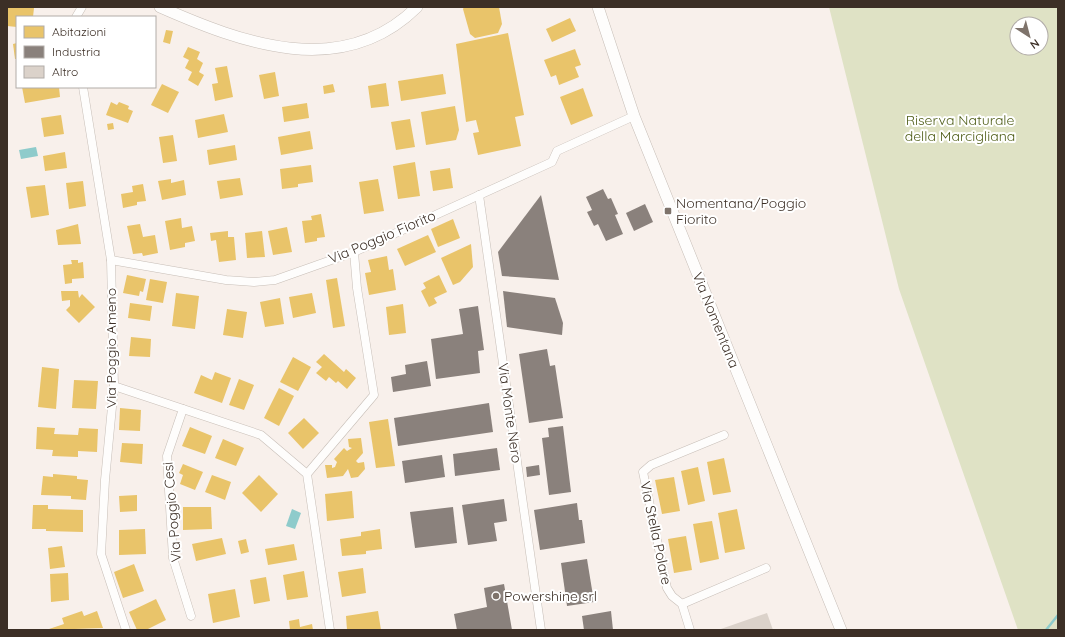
<svg xmlns="http://www.w3.org/2000/svg" width="1065" height="637" viewBox="0 0 1065 637" font-family="Quicksand,sans-serif">
	<style>
		.green { fill: #dfe2c5; fill-rule: evenodd }
		.water { fill: #8ecbcb }
		.homes { fill: #e9c46a }
		.industry { fill: #8a817c }
		.lines { fill: none; stroke-linecap: round; stroke-linejoin: round }
		.stream { stroke: #8ecbcb; stroke-width: 2.5 }
		.building { fill: #dbd2ca }
		.street-casing { stroke: #c7beb7; stroke-width: 9 }
		.secondary-casing { stroke: #c7beb7; stroke-width: 12 }
		.street { stroke: #fefdfc; stroke-width: 8 }
		.secondary { stroke: #fefdfc; stroke-width: 11 }
		.poi-dot { fill: #7e736b; stroke: #fff; stroke-width: 1.5 }
		.labels { text-anchor: middle; stroke-width: 4; stroke-linejoin: round; paint-order: stroke }
		.park-label { font-size: 14px; fill: #505e19; stroke: #fff }
		.poi-label { font-size: 14px; fill: #3c2f26; stroke: #fff; text-anchor: start }
		.street-label { font-size: 14px; fill: #3c2f26; stroke: #fff }
	</style>
	<rect width="100%" height="100%" fill="#f8f0eb"/>
	<path class="green" d="M829 7H1058V630H1018L899 289ZM1017 24H1041V48H1017Z"/>
	<g class="water">
		<path d="M36 147 38 156 21 159 19 150Z"/>
		<path d="M292 509 301 513 295 529 286 526Z"/>
	</g>
	<g class="homes">
		<path d="M7 7 34 8 33 17H17V27L7 26Z"/>
		<path d="M464 7H499L502 24 498 33 475 38 470 34 463 9Z"/>
		<path d="M570 18 576 31 552 42 546 29Z"/>
		<path d="M166 30 173 31 170 44 163 42Z"/>
		<path d="M508 33 524 115 515 117 521 146 478 155 473 133 479 132 476 120 466 122 456 44Z"/>
		<path d="M17 43V59H15L13 44Z"/>
		<path d="M188 47 200 52 197 59 203 63 199 72 204 75 198 86 188 80 192 72 185 68 189 60 183 57Z"/>
		<path d="M575 49 581 65 575 67 579 77 559 85 556 75 551 77 544 60Z"/>
		<path d="M227 66 233 97 215 101 212 84 218 83 215 68Z"/>
		<path d="M275 72 279 96 264 99 259 75Z"/>
		<path d="M443 74 446 94 401 101 398 81Z"/>
		<path d="M386 83 389 106 371 108 368 86Z"/>
		<path d="M162 84 179 92 168 113 151 105Z"/>
		<path d="M333 84 335 92 324 94 323 86Z"/>
		<path d="M22 87H59L60 97 25 103Z"/>
		<path d="M583 88 593 116 571 125 560 97Z"/>
		<path d="M111 102 117 105 119 102 129 106 128 109 133 111 128 123 106 115Z"/>
		<path d="M307 103 309 118 284 122 282 107Z"/>
		<path d="M455 106 459 130 456 140 426 145 421 112Z"/>
		<path d="M224 114 228 132 198 138 195 120Z"/>
		<path d="M61 115 64 134 44 137 41 118Z"/>
		<path d="M410 119 415 147 396 150 391 122Z"/>
		<path d="M113 123 114 129 108 130 107 124Z"/>
		<path d="M310 131 313 149 281 155 278 137Z"/>
		<path d="M173 135 177 161 163 163 159 137Z"/>
		<path d="M235 145 237 160 209 165 207 150Z"/>
		<path d="M65 152 67 168 45 171 43 156Z"/>
		<path d="M415 162 420 196 398 199 393 166Z"/>
		<path d="M311 165 313 182 298 184V187L282 189 280 169Z"/>
		<path d="M450 168 453 188 433 191 430 171Z"/>
		<path d="M240 178 243 195 220 199 217 181Z"/>
		<path d="M171 179V183L184 180 186 195 162 200 158 181Z"/>
		<path d="M378 179 384 211 364 214 359 182Z"/>
		<path d="M83 181 86 206 69 209 66 183Z"/>
		<path d="M143 184 146 201 137 202V205L123 208 121 194 133 192 132 186Z"/>
		<path d="M45 185 49 215 31 218 26 187Z"/>
		<path d="M321 214 325 237 317 238V241L305 243 302 221 312 220 311 216Z"/>
		<path d="M181 218 182 228 192 226 195 241 185 243V247L170 250 165 221Z"/>
		<path d="M453 219 460 238 438 247 431 229Z"/>
		<path d="M78 224 81 244 58 245 56 230Z"/>
		<path d="M140 224 143 237 155 235 158 253 143 256 142 253 133 254 127 226Z"/>
		<path d="M287 227 292 252 273 255 268 231Z"/>
		<path d="M228 231V237H234L236 260 219 262 216 240 211 241 210 233Z"/>
		<path d="M262 231 265 257 247 258 245 233Z"/>
		<path d="M428 235 436 252 405 266 397 249Z"/>
		<path d="M471 244 473 267 460 282 453 285 441 258Z"/>
		<path d="M387 256 389 270 393 269 396 290 369 295 365 273 371 272 368 260Z"/>
		<path d="M71 260H78V263L83 262 84 278 72 279V283L65 284 63 265 72 264Z"/>
		<path d="M127 275 146 279 143 292 140 291 139 296 123 293Z"/>
		<path d="M439 275 447 292 434 298 437 303 429 307 421 291 426 288 423 283Z"/>
		<path d="M337 278 345 326 333 328 326 280Z"/>
		<path d="M150 279 167 282 163 303 146 300Z"/>
		<path d="M61 291H78L79 298 82 294 95 307 79 323 66 310 70 306V300L62 301Z"/>
		<path d="M176 293 199 296 195 329 172 326Z"/>
		<path d="M312 293 316 313 293 318 289 297Z"/>
		<path d="M280 298 284 324 265 327 260 302Z"/>
		<path d="M130 303 152 306 150 321 128 318Z"/>
		<path d="M403 304 406 333 389 335 386 307Z"/>
		<path d="M227 309 247 312 243 338 223 335Z"/>
		<path d="M131 337 151 339 150 357 129 356Z"/>
		<path d="M324 354 344 372 346 369 356 378 347 389 338 381 336 383 329 377 326 381 316 373 322 367 316 362Z"/>
		<path d="M293 357 311 367 298 391 280 382Z"/>
		<path d="M42 367 59 369 56 409 38 407Z"/>
		<path d="M215 372 231 378 222 403 194 393 201 375 212 380Z"/>
		<path d="M239 379 254 385 244 410 229 405Z"/>
		<path d="M74 380 98 381 96 409 72 408Z"/>
		<path d="M279 388 294 396 279 426 264 418Z"/>
		<path d="M120 408 141 410 140 431 119 430Z"/>
		<path d="M304 418 319 433 303 449 288 433Z"/>
		<path d="M388 419 395 466 376 468 369 422Z"/>
		<path d="M37 427 55 428 54 434 78 435 79 428 98 429 97 452 78 451V457L52 456 53 450 36 449Z"/>
		<path d="M190 427 212 436 205 454 182 446Z"/>
		<path d="M361 438 363 453 356 461 358 463 364 462 365 469 358 477 351 478 348 469 343 476 327 478 325 465H332V468L335 467 337 462 334 459 344 448 347 451 352 448 349 447 348 439Z"/>
		<path d="M223 439 244 448 236 466 215 458Z"/>
		<path d="M122 443 143 444 142 464 120 462Z"/>
		<path d="M724 458 731 492 713 495 707 462Z"/>
		<path d="M183 464 203 472 195 490 180 484 183 475 179 473Z"/>
		<path d="M698 467 705 501 688 505 681 471Z"/>
		<path d="M53 474 77 476V479L88 480 86 500 71 499V496L41 495 43 476 53 477Z"/>
		<path d="M212 475 231 482 225 500 205 492Z"/>
		<path d="M259 475 278 494 261 512 242 493Z"/>
		<path d="M674 477 680 511 662 514 655 480Z"/>
		<path d="M352 491 354 518 327 521 325 494Z"/>
		<path d="M137 495V511L120 512 119 496Z"/>
		<path d="M33 505H48V509L83 510V532L46 531V529H32Z"/>
		<path d="M183 507H211L212 529 183 530Z"/>
		<path d="M737 509 745 549 725 553 718 513Z"/>
		<path d="M712 521 719 559 700 563 693 524Z"/>
		<path d="M145 529 146 554 119 555V530Z"/>
		<path d="M380 529 382 549 366 551V554L342 556 340 539 361 536V532Z"/>
		<path d="M686 536 692 570 674 573 668 539Z"/>
		<path d="M222 538 226 554 196 561 192 544Z"/>
		<path d="M246 539 249 552 241 554 238 541Z"/>
		<path d="M294 544 297 560 268 565 265 549Z"/>
		<path d="M62 546 65 567 50 569 48 548Z"/>
		<path d="M134 564 144 591 123 598 114 572Z"/>
		<path d="M363 568 366 593 342 597 338 572Z"/>
		<path d="M304 571 308 597 287 600 283 575Z"/>
		<path d="M68 573 69 600 51 602 50 574Z"/>
		<path d="M266 577 270 601 254 604 250 580Z"/>
		<path d="M235 589 240 617 213 623 208 594Z"/>
		<path d="M156 599 166 620 146 630H137L129 612Z"/>
		<path d="M82 611 84 616 97 611 103 628 46 630 64 624 62 618Z"/>
		<path d="M378 611 381 630H347L346 616Z"/>
		<path d="M299 619 300 627 312 624 313 630H290L289 621Z"/>
	</g>
	<g class="industry">
		<path d="M603 189 608 199 611 198 618 214 615 215 623 234 606 241 598 224 594 226 587 212 592 210 586 197Z"/>
		<path d="M541 195 559 280 502 276 498 252Z"/>
		<path d="M645 204 653 222 634 231 626 213Z"/>
		<path d="M503 291 555 298 563 323 562 335 507 327Z"/>
		<path d="M478 306 484 350 478 351 480 373 436 379 431 339 463 334 459 309Z"/>
		<path d="M547 349 550 366 555 365 563 418 529 423 519 354Z"/>
		<path d="M427 361 431 386 393 392 391 377 406 374 405 365Z"/>
		<path d="M489 403 493 432 398 446 394 418Z"/>
		<path d="M563 426 571 492 549 495 542 438 549 437 548 428Z"/>
		<path d="M497 448 500 470 455 476 453 454Z"/>
		<path d="M442 455 445 477 405 483 402 461Z"/>
		<path d="M539 465 540 475 527 477 526 467Z"/>
		<path d="M504 499 507 521 494 523 497 541 468 545 462 505Z"/>
		<path d="M577 503 579 520H582L585 543 540 550 534 510Z"/>
		<path d="M453 507 457 543 415 548 410 512Z"/>
		<path d="M587 559 594 602 567 606 561 563Z"/>
		<path d="M504 584 512 630H457L454 614 487 607 484 588Z"/>
		<path d="M611 611 613 630H584L582 616Z"/>
	</g>
	<g class="lines">
		<path class="stream" d="M1046 630 1058 615"/>
	</g>
	<path class="building" d="M767 613 773 630H718Z"/>
	<g class="lines">
		<defs>
			<g id="street">
				<path d="M76 17 82 7"/>
				<path d="M83 87 111 260 114 386 105 480 101 554 126 630"/>
				<path d="M479 195 541 630"/>
				<path d="M111 260 226 280 254 282 275 280 354 252 552 162 557 151 634 116"/>
				<path d="M114 386 261 435 307 474 330 630"/>
				<path d="M183 409 167 456 173 558 191 616"/>
				<path d="M307 474 374 395 357 288 354 252"/>
				<path d="M682 604 766 568"/>
				<path d="M690 630 682 604 672 596 667 588 643 472 651 465 724 435"/>
			</g>
			<g id="secondary">
				<path d="M160 7C242 43 342 81 417 7"/>
				<path d="M598 7 634 116 841 630"/>
			</g>
		</defs>
		<use href="#street" class="street-casing"/>
		<use href="#secondary" class="secondary-casing"/>
		<use href="#street" class="street"/>
		<use href="#secondary" class="secondary"/>
	</g>
	<g class="poi-dot">
		<rect x="664" y="207" width="8" height="8" rx="2"/>
		<circle cx="496" cy="596" r="4"/>
	</g>
	<g class="labels">
		<g class="park-label">
			<text x="960" y="125">Riserva Naturale<tspan x="960" dy="16">della Marcigliana</tspan></text>
		</g>
		<g class="poi-label">
			<text x="676" y="208">Nomentana/Poggio<tspan x="676" dy="16">Fiorito</tspan></text>
			<text x="504" y="601">Powershine srl</text>
		</g>
		<g class="street-label">
			<text transform="translate(382 237) rotate(-23)" y="5">Via Poggio Fiorito</text>
			<text transform="translate(716 320) rotate(68)" y="5">Via Nomentana</text>
			<text transform="translate(111 348) rotate(-90)" y="5">Via Poggio Ameno</text>
			<text transform="translate(510 413) rotate(82)" y="5">Via Monte Nero</text>
			<text transform="translate(172 512) rotate(-95)" y="5">Via Poggio Cesi</text>
			<text transform="translate(656 533) rotate(78)" y="5">Via Stella Polare</text>
		</g>
	</g>
	<rect width="1065" height="637" fill="none" stroke="#3c2f26" stroke-width="16"/>
	<rect x="16" y="16" width="140" height="72" fill="#ffffff" stroke="#b1aca8"/>
	<rect x="24" y="26" width="20" height="12" fill="#e9c46a" stroke="#b1aca8"/>
	<text x="52" y="36" font-size="12" fill="#3c2f26">Abitazioni</text>
	<rect x="24" y="46" width="20" height="12" fill="#8a817c" stroke="#b1aca8"/>
	<text x="52" y="56" font-size="12" fill="#3c2f26">Industria</text>
	<rect x="24" y="66" width="20" height="12" fill="#dbd2ca" stroke="#b1aca8"/>
	<text x="52" y="76" font-size="12" fill="#3c2f26">Altro</text>
	<g transform="translate(1029 36) rotate(144)"><circle r="19" fill="#ffffff" stroke="#b1aca8"/>
	<path d="M0-3L7 15L0 10L-7 15Z" fill="#7e736b"/>
	<text y="-6" font-size="11" font-weight="bold" text-anchor="middle" fill="#3c2f26">N</text>
	</g>
</svg>
